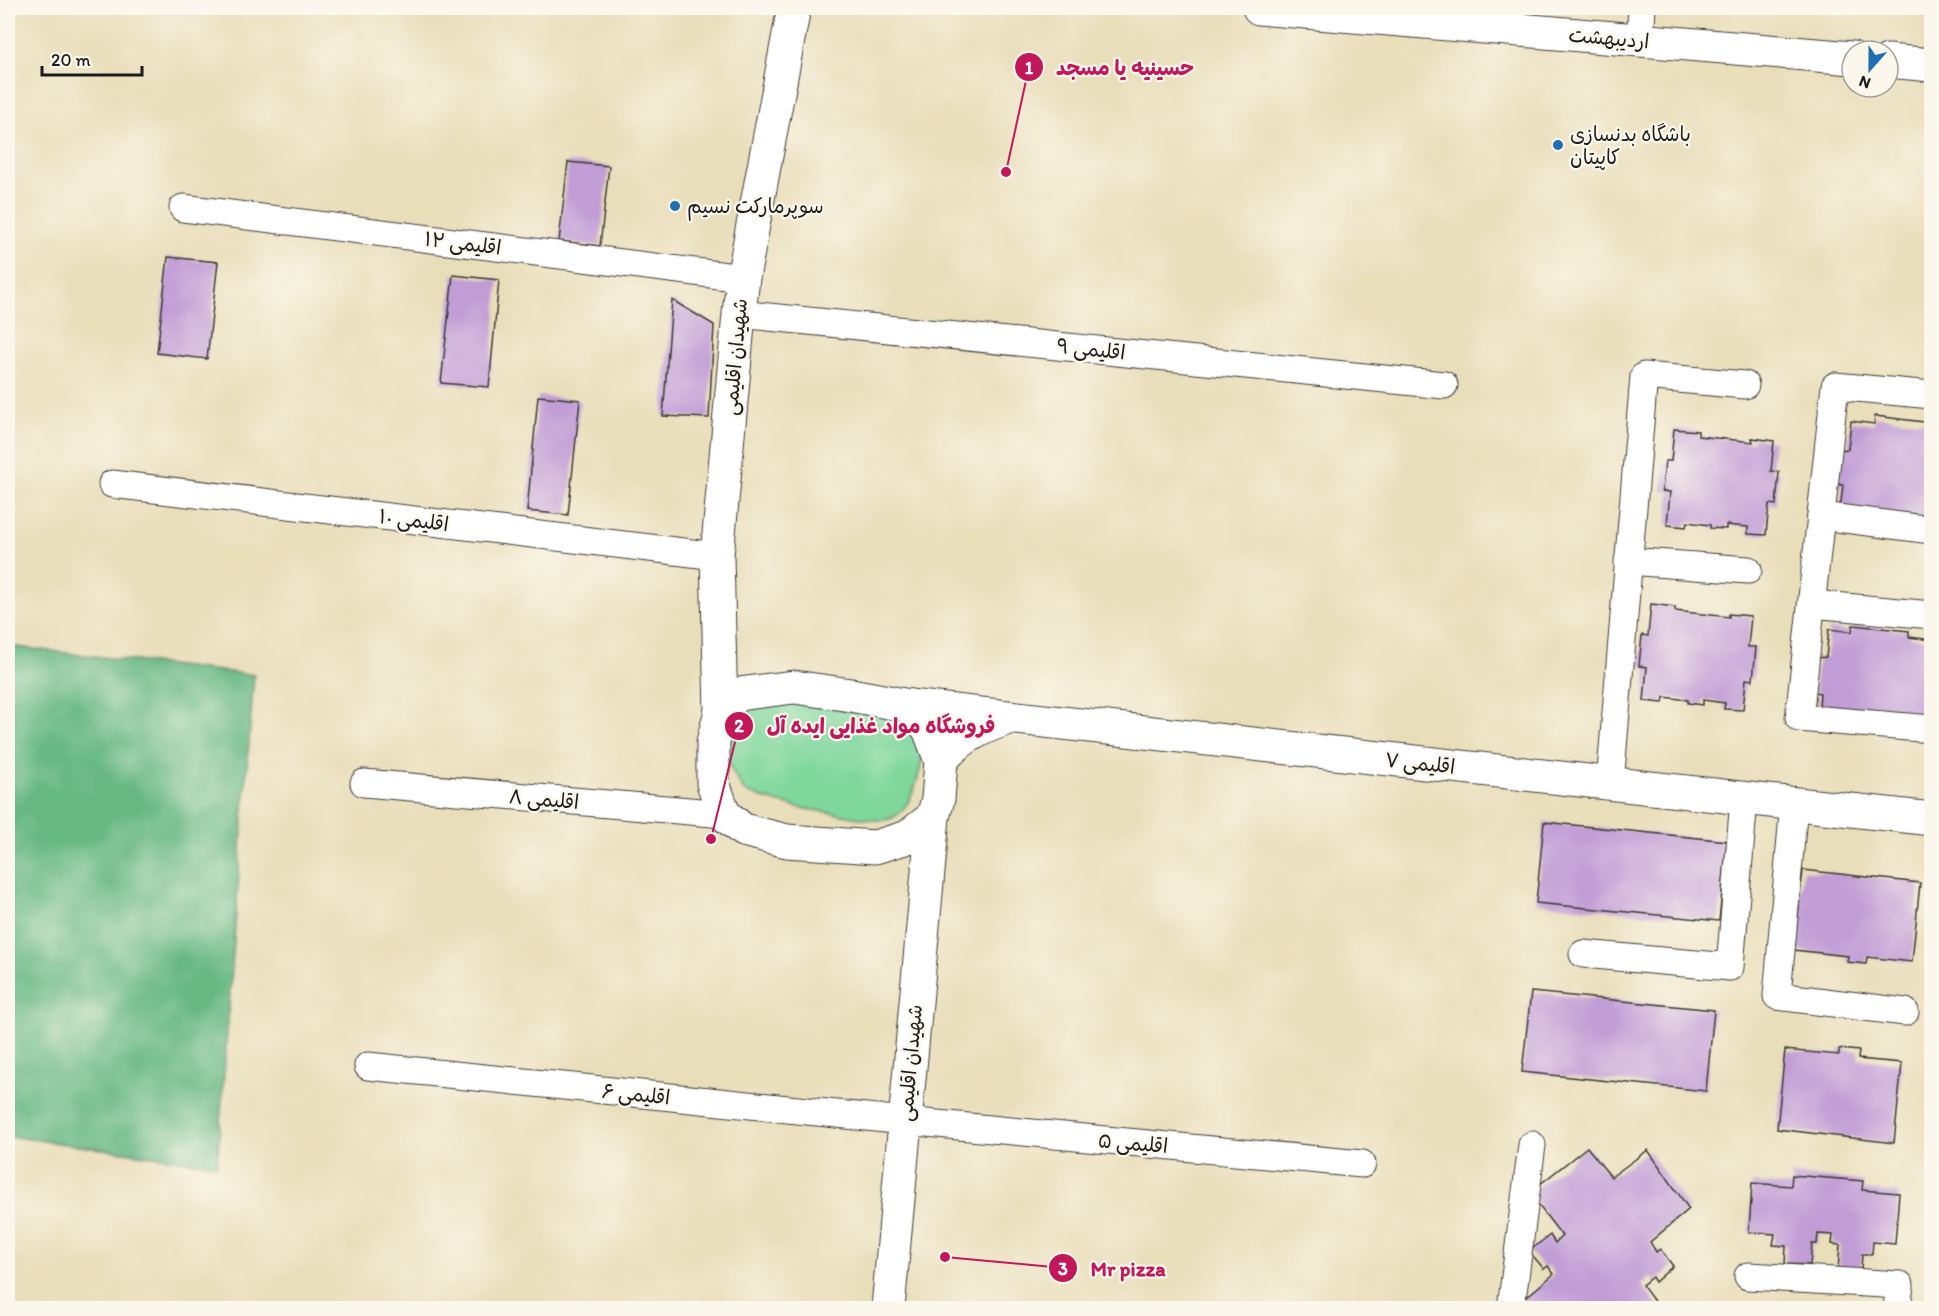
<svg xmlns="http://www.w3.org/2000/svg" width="1939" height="1316" viewBox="0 0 1939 1316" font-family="Itim,'Playpen Sans Arabic',sans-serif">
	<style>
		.green { fill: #7fd79c; stroke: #4e7a5c; stroke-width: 1.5 }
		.forest { fill: #67b884; stroke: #426a50; stroke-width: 1.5 }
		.building { fill: #c19dd6 }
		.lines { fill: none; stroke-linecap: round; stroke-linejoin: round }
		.minor-casing { stroke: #3b3934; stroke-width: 29 }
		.tertiary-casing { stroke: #3b3934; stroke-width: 35 }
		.minor { stroke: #fff; stroke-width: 27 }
		.tertiary { stroke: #fff; stroke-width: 33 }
		.poi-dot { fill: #1f6fb2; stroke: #fbf7ec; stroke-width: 2 }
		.labels { text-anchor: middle; stroke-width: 4.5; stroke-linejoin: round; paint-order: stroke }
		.street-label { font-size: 20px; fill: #1c1c1c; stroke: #fbf7ec }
		.poi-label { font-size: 20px; fill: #1c1c1c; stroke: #fbf7ec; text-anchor: start }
		.leader { fill: none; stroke: #c2185b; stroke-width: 2 }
		.callout-dot { fill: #c2185b; stroke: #fbf7ec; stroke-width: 2 }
		.mark-label { font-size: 18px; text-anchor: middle; font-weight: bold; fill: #fff }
		.callout-label { font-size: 21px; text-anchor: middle; font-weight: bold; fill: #c2185b; stroke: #fbf7ec; stroke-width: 4.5; stroke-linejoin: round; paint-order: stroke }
	</style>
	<rect width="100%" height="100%" fill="#fbf7ec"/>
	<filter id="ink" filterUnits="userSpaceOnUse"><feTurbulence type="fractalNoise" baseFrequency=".0167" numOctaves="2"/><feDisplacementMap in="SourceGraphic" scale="12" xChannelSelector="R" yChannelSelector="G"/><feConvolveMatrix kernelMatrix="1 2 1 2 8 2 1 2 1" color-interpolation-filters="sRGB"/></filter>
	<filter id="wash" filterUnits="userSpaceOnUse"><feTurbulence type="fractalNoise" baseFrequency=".008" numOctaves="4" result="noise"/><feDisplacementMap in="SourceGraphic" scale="24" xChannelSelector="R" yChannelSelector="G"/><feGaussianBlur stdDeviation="1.35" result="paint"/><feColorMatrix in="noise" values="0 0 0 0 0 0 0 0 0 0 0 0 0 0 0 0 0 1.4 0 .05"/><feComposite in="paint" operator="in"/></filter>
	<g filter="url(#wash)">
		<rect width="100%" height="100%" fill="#e9deba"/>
		<path class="green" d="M775 698 902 712C907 721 921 740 922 748 923 771 910 818 884 820 869 821 853 817 838 814 805 809 775 804 744 791 739 781 729 769 727 758 721 722 747 709 775 698Z"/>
		<path class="forest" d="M8 646 254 675 217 1165 8 1136Z"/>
		<g id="blocks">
			<g class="building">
				<path d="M568 162 609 166 600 246 559 241Z"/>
				<path d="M168 257 218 262 207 359 157 353Z"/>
				<path d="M453 275 499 280 489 387 441 383Z"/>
				<path d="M672 300 714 325 709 418 663 416Z"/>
				<path d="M538 396 580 400 568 515 527 511Z"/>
				<path d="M1875 416 1932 423V520L1840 510 1843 485 1837 484 1840 450 1848 449 1851 421 1874 424Z"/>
				<path d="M1674 429 1698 431V436L1753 442 1752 438 1774 441 1771 471 1779 472 1776 505 1769 504 1766 535 1748 534V527L1726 525V529L1710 528V525L1687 522 1686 527 1667 525 1670 492 1662 491 1665 461H1671Z"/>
				<path d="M1651 604 1675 607V611L1729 617V614L1751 616 1748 647H1756L1753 680 1746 679 1743 710 1724 709 1725 703 1703 700V705L1688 703V700L1664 697 1663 703 1644 701 1647 667 1639 666 1642 635 1648 636Z"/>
				<path d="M1853 625 1909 631V637L1932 640V705L1928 730 1818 719 1820 693 1814 692 1818 658 1826 657 1829 629 1852 632Z"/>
				<path d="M1544 822 1727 841 1719 921 1536 903Z"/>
				<path d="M1803 870 1920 883 1912 962 1867 957 1866 964 1847 962 1848 956 1794 950Z"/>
				<path d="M1531 992 1714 1010 1706 1091 1522 1072Z"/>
				<path d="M1839 1049 1859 1051 1858 1059 1902 1063 1894 1143 1777 1129 1785 1050 1839 1055Z"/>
				<path d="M1587 1147 1611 1177 1648 1150 1689 1209 1650 1242 1656 1252 1660 1249 1673 1266 1655 1282 1652 1277 1642 1285 1659 1308H1513L1554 1274 1548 1266 1544 1269 1529 1251 1550 1235 1555 1243 1562 1236 1529 1193Z"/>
				<path d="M1792 1175 1863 1181 1862 1190 1899 1193 1895 1244 1873 1242 1872 1254H1862L1861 1271 1838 1269 1840 1245 1832 1244 1833 1235 1818 1234 1817 1244H1812L1810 1265 1785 1264 1786 1246 1773 1245 1775 1234 1749 1232 1752 1183 1791 1186Z"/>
			</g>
		</g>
	</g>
	<g filter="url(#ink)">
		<use href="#blocks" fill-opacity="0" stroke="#3b3934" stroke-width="1.5"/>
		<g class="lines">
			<defs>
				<g id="minor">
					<path d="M1640 40 1642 8"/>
					<path d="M183 208 743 278"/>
					<path d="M739 314 1444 385"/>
					<path d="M1932 395 1835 386 1799 718 1932 729"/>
					<path d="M112 484 717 556"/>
					<path d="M1821 516 1932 530"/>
					<path d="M1628 561 1748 570"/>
					<path d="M1812 604 1932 615"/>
					<path d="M364 783 724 814"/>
					<path d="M1610 784 1644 376 1745 385"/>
					<path d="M1794 804 1777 996 1905 1012"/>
					<path d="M1583 954 1730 967 1744 799"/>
					<path d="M368 1066 905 1121 1362 1164"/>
					<path d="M1748 1276 1900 1285 1897 1308"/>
					<path d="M1511 1308 1532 1145"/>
				</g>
				<g id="tertiary">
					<path d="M1259 8 1852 58"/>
					<path d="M1888 61 1932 65"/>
					<path d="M909 706 1932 819"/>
					<path d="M721 711 717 556 739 314 743 278 794 8"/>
					<path d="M941 761C959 738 982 727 1009 718"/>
					<path d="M888 1308 933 817 938 799 941 761 929 729 909 706 851 695 794 687 738 694 721 711 713 742V783L724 814 743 830 787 841 875 847 908 837 933 817"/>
				</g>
			</defs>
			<use href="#minor" class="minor-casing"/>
			<use href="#tertiary" class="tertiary-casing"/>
			<use href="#minor" class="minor"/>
			<use href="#tertiary" class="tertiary"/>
		</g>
	</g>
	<g class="poi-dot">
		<circle cx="1558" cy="145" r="6"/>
		<circle cx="675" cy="206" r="6"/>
	</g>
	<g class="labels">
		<g class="street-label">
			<text transform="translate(1609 38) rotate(5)" y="7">اردیبهشت</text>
			<text transform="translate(463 243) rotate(7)" y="7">اقلیمی ۱۲</text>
			<text transform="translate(1091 349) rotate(6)" y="7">اقلیمی ۹</text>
			<text transform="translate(735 357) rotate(-85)" y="7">شهیدان اقلیمی</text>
			<text transform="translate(414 520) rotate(7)" y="7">اقلیمی ۱۰</text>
			<text transform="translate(1420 763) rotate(6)" y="7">اقلیمی ۷</text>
			<text transform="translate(544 799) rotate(5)" y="7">اقلیمی ۸</text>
			<text transform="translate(910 1063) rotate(-85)" y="7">شهیدان اقلیمی</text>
			<text transform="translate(636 1094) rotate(6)" y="7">اقلیمی ۶</text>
			<text transform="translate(1133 1143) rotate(5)" y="7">اقلیمی ۵</text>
		</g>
		<g class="poi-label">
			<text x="1570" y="141">باشگاه بدنسازی<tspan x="1570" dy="23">کاپیتان</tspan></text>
			<text x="687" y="213">سوپرمارکت نسیم</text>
		</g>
	</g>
	<path class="leader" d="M1006 172L1029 67M711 839L739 726M945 1257L1063 1268"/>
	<g class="callout-dot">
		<circle cx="1006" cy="172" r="6"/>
		<circle cx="711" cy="839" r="6"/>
		<circle cx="945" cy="1257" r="6"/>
		<circle cx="1029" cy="67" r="15"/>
		<circle cx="739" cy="726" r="15"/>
		<circle cx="1063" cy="1268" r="15"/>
	</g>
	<g class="mark-label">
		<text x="1029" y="74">1</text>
		<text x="739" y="732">2</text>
		<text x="1063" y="1275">3</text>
	</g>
	<g class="callout-label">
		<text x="1125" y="75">حسینیه یا مسجد</text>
		<text x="881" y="733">فروشگاه مواد غذایی ایده آل</text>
		<text x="1128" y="1276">Mr pizza</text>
	</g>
	<rect width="1939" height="1316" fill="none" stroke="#fbf7ec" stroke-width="30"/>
	<g transform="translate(1870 69) rotate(201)"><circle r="28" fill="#fbf7ec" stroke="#a29f99" stroke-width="1.5"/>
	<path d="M0-4.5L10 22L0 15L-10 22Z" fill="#1f6fb2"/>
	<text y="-9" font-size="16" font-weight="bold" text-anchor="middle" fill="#1c1c1c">N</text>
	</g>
	<path d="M42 66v9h100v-9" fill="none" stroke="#1c1c1c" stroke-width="3"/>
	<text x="51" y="66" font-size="18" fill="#1c1c1c" stroke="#fbf7ec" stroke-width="4.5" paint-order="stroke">20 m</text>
</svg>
